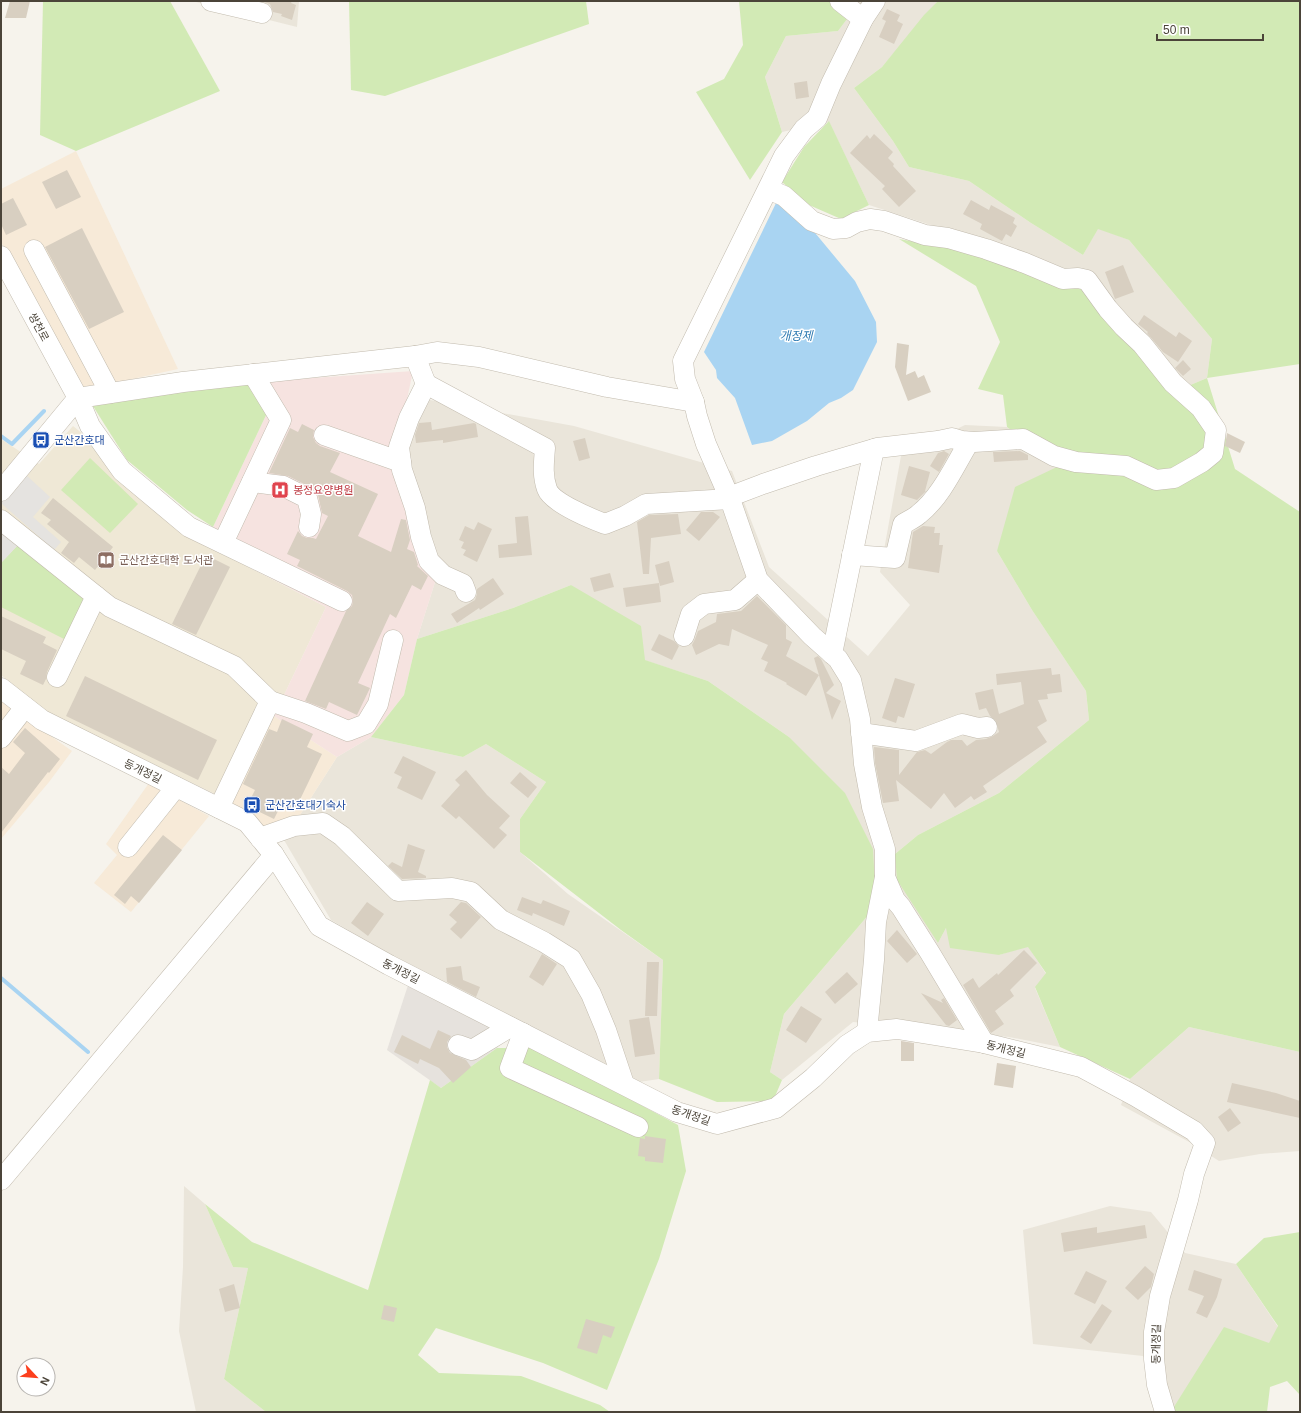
<svg xmlns="http://www.w3.org/2000/svg" width="1301" height="1413" viewBox="0 0 1301 1413" font-family="Arial,'Noto Sans KR',sans-serif">
	<style>
		.residential { fill: #eae5da }
		.commercial { fill: #f7ead8 }
		.industrial { fill: #e6e2dd }
		.education { fill: #efe8d6 }
		.medical { fill: #f6e3e0 }
		.green { fill: #d2eab5 }
		.parking { fill: #e5e3e0 }
		.water { fill: #a9d4f2 }
		.lines { fill: none; stroke-linecap: round; stroke-linejoin: round }
		.stream { stroke: #a9d4f2; stroke-width: 4 }
		.building { fill: #d8cfc1 }
		.minor-casing { stroke: #c2bbae; stroke-width: 21 }
		.minor { stroke: #fff; stroke-width: 20 }
		.labels { text-anchor: middle; stroke-width: 3; stroke-linejoin: round; paint-order: stroke }
		.street-label { font-size: 11px; fill: #4b4439; stroke: #fff }
		.transit-label { font-size: 11px; fill: #164399; stroke: #fff; text-anchor: start }
		.health-label { font-size: 11px; fill: #be3a42; stroke: #fff; text-anchor: start }
		.education-label { font-size: 11px; fill: #785e54; stroke: #fff; text-anchor: start }
		.water-label { font-size: 12px; font-style: italic; fill: #2e7ab2; stroke: #fff }
	</style>
	<rect width="100%" height="100%" fill="#f6f3ec"/>
	<g class="residential">
		<path d="M192 1H299L297 27Z"/>
		<path d="M860 1H938L882 67 854 88 893 141 909 167 969 181 1031 223 1083 255 1098 228 1129 240 1212 339 1207 378 1188 386 1067 269 869 205 829 122 782 132 765 77 786 36 838 31Z"/>
		<path d="M419 398 574 426 732 471 769 567 868 656 910 605 880 572 901 456 965 425 1007 427 1059 466 997 551 1032 610 1086 691 1089 720 999 793 918 835 895 854 938 943 946 928 999 955 1028 946 1046 974 1035 988 1060 1047 1009 1037 853 1022 782 1080 770 1072 784 1014 876 906 789 737 708 681 644 660 571 585 513 608 417 639 436 579 402 470Z"/>
		<path d="M371 737 463 757 486 744 546 782 520 819V852L568 894 663 960 659 1079 639 1082 398 959 331 920 284 840 337 757Z"/>
		<path d="M1189 1027 1300 1052V1151L1260 1154 1219 1161 1191 1143 1121 1105 1130 1079Z"/>
		<path d="M184 1186 205 1204 233 1267 248 1268 224 1379 266 1412H196L179 1331 183 1267Z"/>
		<path d="M1110 1206 1151 1212 1185 1253 1236 1264 1278 1327 1269 1344 1172 1410 1143 1356 1033 1344 1023 1230Z"/>
	</g>
	<g class="commercial">
		<path d="M76 151 178 369 82 390 1 242V189Z"/>
		<path d="M1 701 72 751 49 782 1 839Z"/>
		<path d="M274 716 337 757 284 840 217 795Z"/>
		<path d="M149 783 209 816 131 912 94 883 117 855 106 844Z"/>
	</g>
	<path class="industrial" d="M410 979 508 1036 497 1048 441 1088 387 1050Z"/>
	<path class="education" d="M73 426 246 566 326 607 274 716 217 795 47 712 1 675V439L39 464Z"/>
	<path class="medical" d="M413 371 392 470 436 579 417 639 404 695 371 737 337 757 274 716 326 607 205 544 268 411 270 381Z"/>
	<g class="green">
		<path d="M43 1H170L220 91 76 151 40 135Z"/>
		<path d="M349 1H586L589 24 385 96 351 90Z"/>
		<path d="M739 1H829L847 19 838 31 786 36 765 77 782 132 750 180 696 92 724 79 743 45Z"/>
		<path d="M938 1H1300V364L1207 378 1235 469 1300 512V1052L1189 1027 1130 1079 1060 1047 1035 987 1046 973 1028 947 999 955 950 948 946 928 938 943 897 880 895 854 918 835 999 793 1089 720 1086 691 1032 610 997 551 1015 487 1059 466 1007 427 1003 395 978 389 1000 342 976 286 899 239 1067 269 1188 386 1207 378 1212 339 1129 240 1098 229 1083 255 1031 223 969 181 909 167 893 141 854 88 882 67 924 15Z"/>
		<path d="M829 121 869 205 841 219 809 205 782 182 804 147Z"/>
		<path d="M249 383 268 411 213 527 187 510 127 460 91 403Z"/>
		<path d="M90 458 138 504 110 533 61 490Z"/>
		<path d="M18 545 85 598 66 640 1 607V563Z"/>
		<path d="M571 585 641 626 645 660 708 681 789 737 845 793 873 849 876 906 784 1014 770 1072 782 1080 773 1101 717 1102 659 1079 663 960 621 930 520 852V819L546 782 486 744 463 757 371 737 404 695 417 639 513 608Z"/>
		<path d="M497 1048H535L678 1125 686 1171 659 1259 607 1390 543 1363 436 1328 418 1355 439 1373 521 1376 600 1405 610 1412H266L224 1379 248 1268 233 1267 205 1204 252 1242 368 1290 430 1080 441 1088Z"/>
		<path d="M1300 1232V1395L1287 1381 1270 1387 1267 1412H1174L1172 1410 1224 1327 1269 1343 1278 1326 1236 1264 1264 1238Z"/>
	</g>
	<g class="parking">
		<path d="M26 475 50 497 33 517 61 542 54 550 1 503Z"/>
		<path d="M1 530 18 545 1 563Z"/>
	</g>
	<path class="water" d="M777 201 811 228 855 281 876 322 877 342 853 390 841 398 829 403 807 421 772 441 752 445 735 398 717 378 716 370 704 352Z"/>
	<g class="lines">
		<g class="stream">
			<path d="M1 436 12 444 44 411"/>
			<path d="M1 978 88 1052"/>
		</g>
	</g>
	<g class="building">
		<path d="M10 1H30L26 18H5Z"/>
		<path d="M261 1H292L291 3 296 5 292 20 281 16 282 14 273 12 270 4Z"/>
		<path d="M887 9 900 15 897 21 903 24 894 44 879 37 886 21 882 19Z"/>
		<path d="M807 81 809 97 796 99 794 83Z"/>
		<path d="M874 134 893 152 888 158 894 164 893 166 916 191 899 207 882 189 885 186 850 153 867 135 870 139Z"/>
		<path d="M67 170 81 197 56 209 42 182Z"/>
		<path d="M13 198 27 225 6 235 1 224V204Z"/>
		<path d="M971 200 989 210 991 205 1015 218 1013 223 1017 226 1011 237 1006 234 1002 241 980 229 982 224 963 214Z"/>
		<path d="M82 228 124 312 89 329 45 247Z"/>
		<path d="M1123 265 1134 292 1115 299 1105 272Z"/>
		<path d="M1144 315 1176 337 1179 332 1192 341 1178 362 1163 352 1147 333 1148 332 1138 324Z"/>
		<path d="M897 343 909 345 906 375 915 371 918 378 924 375 931 392 908 401 895 367Z"/>
		<path d="M1183 360 1191 369 1183 376 1175 368Z"/>
		<path d="M431 422 432 430 474 423 476 424 478 437 443 443V440L416 443 415 435 419 423Z"/>
		<path d="M302 424 314 430 313 437 316 443 320 446 340 453 330 472 378 494 358 536 391 552 401 519 406 520 410 540 407 549 414 552 418 565 417 566 428 576 421 590 412 585 396 618 390 614 358 683 370 688 357 715 329 702 326 709 305 701 346 611 352 606 353 601 352 595 347 591 297 566 300 560 287 554 298 531 302 536 307 538H313L316 539 328 516 322 513 318 495 312 488 288 476 269 473 290 428 298 432Z"/>
		<path d="M1227 433 1245 442 1240 453 1225 446Z"/>
		<path d="M585 438 590 458 579 461 573 441Z"/>
		<path d="M944 451 949 454 939 472 930 466 938 453Z"/>
		<path d="M1020 451 1028 455V460L994 462 993 452Z"/>
		<path d="M909 466 930 472 925 491H926L917 500 901 495Z"/>
		<path d="M53 498 113 547 95 570 79 557 74 563 61 553 69 542 47 524 51 520 41 513Z"/>
		<path d="M701 512H713L720 517 699 541 686 530Z"/>
		<path d="M678 514 681 534 651 538 649 574H643L637 522 649 515Z"/>
		<path d="M528 516 532 555 499 558 498 545 517 543 515 517Z"/>
		<path d="M478 522 492 529 477 562 463 555 466 550 461 548 464 542 459 540 465 526 474 530Z"/>
		<path d="M923 526 935 527 934 533H940L939 545H943L939 573 908 568 913 532Z"/>
		<path d="M206 555 230 567 196 635 172 624Z"/>
		<path d="M669 561 674 582 660 586 655 565Z"/>
		<path d="M610 573 614 587 594 592 590 578Z"/>
		<path d="M493 578 504 594 480 610 479 608 457 623 451 614 475 600 477 594V589Z"/>
		<path d="M659 583 661 602 626 607 623 588Z"/>
		<path d="M757 596 786 625V639L792 642 786 656 819 675 806 696 786 684 787 683 764 671 768 662 761 659 768 645 732 629 729 646 719 644 696 655 692 645 695 639 698 631 716 622 717 614 741 611Z"/>
		<path d="M1 616 46 637 43 643 57 650 47 672 46 679 43 685 20 674 26 661 1 649Z"/>
		<path d="M659 634 674 641 679 646 672 660 651 650Z"/>
		<path d="M818 656 821 659 834 685 826 693 841 701 832 720 814 658Z"/>
		<path d="M1051 668 1052 675 1060 674 1062 692 1047 694 1048 699 1038 700 1047 721 1037 727 1047 742 983 786 987 792 974 800 971 796 955 808 944 793 931 809 896 780 899 801 883 803 875 763 874 747 899 750V775L917 752 925 750 931 754 947 742 951 740H962L967 746 976 740 986 739 993 736 999 732 996 721 990 716 986 708 979 710 975 693 993 689 999 714 1024 704 1021 682 997 685 996 674Z"/>
		<path d="M85 676 217 740 198 780 66 716Z"/>
		<path d="M895 678 915 684 904 718 898 716 896 723 882 718Z"/>
		<path d="M282 719 313 734 307 747 322 754 294 812 281 805 274 819 247 806 255 790 243 784 269 729 277 732Z"/>
		<path d="M25 728 60 759 49 773 48 772 1 833V767L9 774 25 753 13 742Z"/>
		<path d="M403 756 436 772 422 800 397 788 402 777 394 773Z"/>
		<path d="M466 770 487 795 510 816 499 828 507 835 494 849 459 816 456 819 441 806 460 785 455 780Z"/>
		<path d="M520 772 537 787 528 798 510 783Z"/>
		<path d="M163 835 182 850 139 903 131 896 125 904 114 895Z"/>
		<path d="M408 844 425 850 418 872 426 876V878L402 879 388 866 392 862 402 867Z"/>
		<path d="M522 897 541 904 543 900 570 911 564 926 533 913 532 916 517 910Z"/>
		<path d="M367 902 384 914 368 936 351 923Z"/>
		<path d="M461 902 466 903 481 917 461 939 450 929 457 922 449 915Z"/>
		<path d="M897 930 917 954 907 963 887 941Z"/>
		<path d="M1024 950 1037 963 1010 990 1014 996 995 1011 1004 1024 991 1033 963 985 973 978 979 988 997 973 998 975Z"/>
		<path d="M542 954 557 964 543 986 529 977Z"/>
		<path d="M647 962H659L657 1016H645Z"/>
		<path d="M461 966 463 980 480 987 476 997 447 982 446 968Z"/>
		<path d="M847 972 858 984 835 1004 825 992Z"/>
		<path d="M921 993 943 1003 941 1000 944 998 957 1020 949 1026 946 1025Z"/>
		<path d="M801 1006 822 1019 806 1043 786 1030Z"/>
		<path d="M649 1017 655 1054 635 1057 629 1020Z"/>
		<path d="M438 1030 451 1036 447 1042V1047L450 1053 466 1060 471 1067 453 1083 439 1068 420 1059 418 1064 394 1052 402 1035 430 1049Z"/>
		<path d="M901 1041 914 1043V1061H901Z"/>
		<path d="M997 1063 1016 1066 1013 1088 994 1085Z"/>
		<path d="M1232 1083 1276 1093 1300 1101V1118L1227 1102Z"/>
		<path d="M1230 1108 1241 1123 1228 1132 1218 1117Z"/>
		<path d="M645 1136 666 1139 663 1163 645 1161V1157L638 1156 640 1138 645 1139Z"/>
		<path d="M1145 1225 1147 1238 1064 1252 1061 1233 1097 1227V1233Z"/>
		<path d="M1145 1266 1154 1274 1151 1287 1138 1300 1125 1288Z"/>
		<path d="M1194 1270 1222 1279 1217 1297 1207 1318 1196 1313 1204 1296 1188 1290Z"/>
		<path d="M1086 1271 1107 1281 1095 1304 1074 1294Z"/>
		<path d="M234 1284 240 1308 225 1312 219 1289Z"/>
		<path d="M1102 1304 1112 1311 1091 1344 1080 1337Z"/>
		<path d="M384 1305 397 1308 394 1322 381 1319Z"/>
		<path d="M586 1319 615 1327 611 1338 603 1335 597 1354 577 1348Z"/>
	</g>
	<g class="lines">
		<defs>
			<g id="minor">
				<path d="M211 1 262 13"/>
				<path d="M840 1 863 19"/>
				<path d="M768 189 784 196 812 221 833 229 846 228 857 222 870 219 884 221 925 235 948 238 986 249 1025 263 1063 279 1078 278 1087 280 1108 309 1124 327 1142 344 1173 383 1201 408 1216 430 1213 453 1202 462 1174 478 1156 480 1126 466 1076 462 1054 456 1023 439 974 442 962 441 952 438 938 441 877 448 816 466 763 484 734 495 730 499 706 444 697 416 694 402 685 379 683 361 784 156 804 129 817 118 831 84 863 19 875 1"/>
				<path d="M34 250 110 393"/>
				<path d="M1 256 78 398 1 491"/>
				<path d="M415 356 437 352 479 357 607 387 694 402"/>
				<path d="M426 384 545 448C544 462 542 475 547 489 552 503 592 519 605 524L625 516 646 504 730 499 758 580 812 636 838 659 851 680 860 719 864 764 872 807 885 849V877L895 900 901 907 930 953 984 1043"/>
				<path d="M324 435 401 462"/>
				<path d="M252 482 283 486 307 498 311 514 309 527"/>
				<path d="M1 520 96 596 57 677"/>
				<path d="M223 543 281 420 253 374"/>
				<path d="M852 555 895 558 903 524C908 521 915 518 919 514 941 497 955 465 969 442"/>
				<path d="M96 596 110 607 234 666 270 701"/>
				<path d="M342 601 189 527 122 471 90 426 78 398 183 382 415 356 426 384 409 418 399 447 402 470 415 508 421 537 429 561 443 575 463 584 466 592"/>
				<path d="M684 636 691 614 704 604 735 600 758 580"/>
				<path d="M832 654 874 449"/>
				<path d="M1 688 42 720 247 822 274 855 319 926 389 965 677 1112 717 1124 776 1108 813 1078 847 1045 867 1032 897 1029 984 1043 1081 1067 1135 1096 1194 1131 1205 1143 1194 1174 1188 1200 1160 1296 1154 1332V1359L1157 1385 1165 1412"/>
				<path d="M861 733 916 741 962 724 978 728 987 727"/>
				<path d="M1 738 25 707"/>
				<path d="M219 808 270 701 306 713 348 731 366 724 378 704 393 640"/>
				<path d="M260 838 294 826 323 823 342 836 398 891 452 888 471 892 501 920 544 942 571 959 591 994 606 1030 624 1084"/>
				<path d="M128 847 176 787"/>
				<path d="M867 1032 874 960 876 922 885 877"/>
				<path d="M523 1033 510 1068 638 1127"/>
				<path d="M458 1045 472 1050 510 1027"/>
				<path d="M1 1180 274 855"/>
			</g>
		</defs>
		<use href="#minor" class="minor-casing"/>
		<use href="#minor" class="minor"/>
	</g>
	<defs>
		<symbol id="bus-square" viewBox="-11 -11 22 22"><rect x="-9" y="-9" width="18" height="18" rx="4" fill="#1a4fb4" stroke="#fff"/><path d="M-5-6H5V4H4V6H2V4H-2V6H-4V4H-5ZM-3.5-4V0h7V-4ZM-3.5 1.2v1.5H-2V1.2ZM2 1.2v1.5H3.5V1.2Z" fill="#fff"/></symbol>
		<symbol id="hospital-square" viewBox="-11 -11 22 22"><rect x="-9" y="-9" width="18" height="18" rx="4" fill="#e0444e" stroke="#fff"/><path d="M-5-5h3v3.5h4V-5h3V5h-3V1.5h-4V5h-3Z" fill="#fff"/></symbol>
		<symbol id="library-square" viewBox="-11 -11 22 22"><rect x="-9" y="-9" width="18" height="18" rx="4" fill="#8d6e63" stroke="#fff"/><path d="M-6-4Q-3-5.5-.7-3.5V5Q-3 3-6 4ZM6-4Q3-5.5 .7-3.5V5Q3 3 6 4Z" fill="#fff"/></symbol>
	</defs>
	<g fill-rule="evenodd">
		<use href="#bus-square" x="31" y="430" width="20" height="20"/>
		<use href="#hospital-square" x="270" y="480" width="20" height="20"/>
		<use href="#library-square" x="96" y="550" width="20" height="20"/>
		<use href="#bus-square" x="242" y="795" width="20" height="20"/>
	</g>
	<g class="labels">
		<g class="street-label">
			<text transform="translate(39 327) rotate(62)" y="4">쌍천로</text>
			<text transform="translate(143 771) rotate(26)" y="4">동개정길</text>
			<text transform="translate(401 971) rotate(27)" y="4">동개정길</text>
			<text transform="translate(1006 1049) rotate(14)" y="4">동개정길</text>
			<text transform="translate(691 1115) rotate(19)" y="4">동개정길</text>
			<text transform="translate(1156 1344) rotate(-89)" y="4">동개정길</text>
		</g>
		<g class="transit-label">
			<text x="54" y="444">군산간호대</text>
			<text x="265" y="809">군산간호대기숙사</text>
		</g>
		<g class="health-label">
			<text x="293" y="494">봉정요양병원</text>
		</g>
		<g class="education-label">
			<text x="119" y="564">군산간호대학 도서관</text>
		</g>
		<g class="water-label">
			<text x="796" y="340">개정제</text>
		</g>
	</g>
	<rect width="1301" height="1413" fill="none" stroke="#4b4439" stroke-width="4"/>
	<g transform="translate(36 1377) rotate(116)"><circle r="19" fill="#ffffff" stroke="#b7b4b0"/>
	<path d="M0-3L7 15L0 10L-7 15Z" fill="#fc3f1d"/>
	<text y="-6" font-size="11" font-weight="bold" text-anchor="middle" fill="#4b4439">N</text>
	</g>
	<path d="M1157 34v6h106v-6" fill="none" stroke="#4b4439" stroke-width="2"/>
	<text x="1163" y="34" font-size="12" fill="#4b4439" stroke="#ffffff" stroke-width="3" paint-order="stroke">50 m</text>
</svg>
